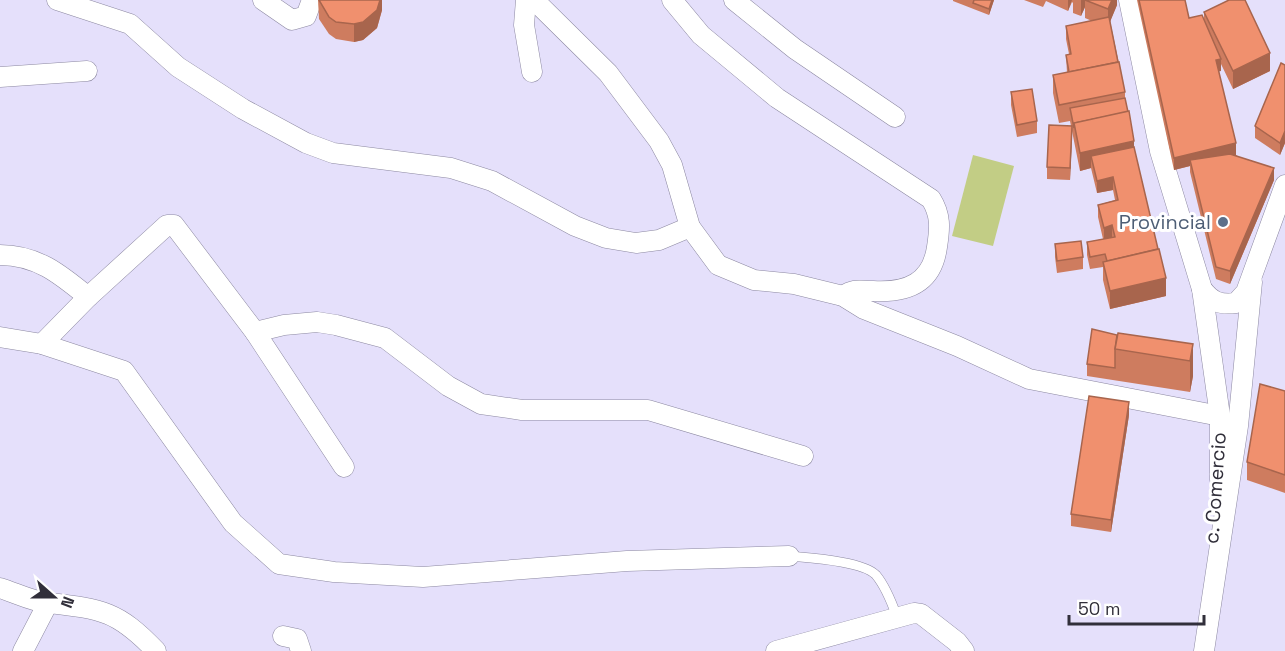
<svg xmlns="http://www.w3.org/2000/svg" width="1285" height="651" viewBox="0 0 1285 651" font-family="'Space Grotesk',sans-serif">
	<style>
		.park { fill: #c2cd85 }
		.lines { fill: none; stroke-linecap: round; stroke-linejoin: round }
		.lane-casing { stroke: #8c88a1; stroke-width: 10 }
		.street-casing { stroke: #8c88a1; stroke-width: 21 }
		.lane { stroke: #fff; stroke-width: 9 }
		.street { stroke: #fff; stroke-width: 20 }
		.wall { fill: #ce7c5f }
		.shaded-wall { fill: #a8654d }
		.building { fill: #f0906e; stroke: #a8654d; stroke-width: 1.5 }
		.service-dot { fill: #5c6f8a; stroke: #fff; stroke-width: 2 }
		.labels { text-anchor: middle; stroke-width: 6; stroke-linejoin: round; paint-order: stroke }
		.service-label { font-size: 20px; fill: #4e5e75; stroke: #fff; text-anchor: end }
		.street-label { font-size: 20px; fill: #312f3a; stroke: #fff }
	</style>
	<rect width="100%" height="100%" fill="#e5e0fb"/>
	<path class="park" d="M973 155 1014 166 993 246 952 236Z"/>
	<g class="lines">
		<defs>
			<path id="lane" d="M789 556C809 558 863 561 876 575 886 587 892 603 897 617"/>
			<g id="street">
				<path d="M57 0 130 24 178 67 243 109 306 143 333 153 451 168 492 181 575 226 606 238 636 243 659 240 690 227"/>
				<path d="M263 0 292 20 306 16 312 0"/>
				<path d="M526 0 524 25 532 72"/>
				<path d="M534 0 608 73 659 141 672 165 690 227 718 265 754 280 794 284 843 296 864 309 957 346 1029 379 1220 416"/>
				<path d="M672 0 701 35 777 98 931 199C941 215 940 228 937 247 932 283 907 293 873 291 860 291 855 288 843 296"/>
				<path d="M734 0 795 49 895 117"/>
				<path d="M1129 0 1160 151 1202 289C1212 302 1220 305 1236 303L1246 292 1285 185"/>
				<path d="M0 77 87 71"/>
				<path d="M0 255C37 255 60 274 88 297"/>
				<path d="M1202 289 1220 416V480"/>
				<path d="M255 332 284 325 317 322 336 325 385 338 448 386 481 404 522 410H648L803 456"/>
				<path d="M0 337 42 344 124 371 233 523 279 564 334 572 423 577 627 561 789 556"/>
				<path d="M42 344 88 297 167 225H174L255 332 344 467"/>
				<path d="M0 588C16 593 33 602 49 603 102 609 118 611 156 651"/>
				<path d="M283 636 297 639 301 651"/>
				<path d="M23 651 48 603"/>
				<path d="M776 651 914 613 921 614 957 642 964 651"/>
				<path d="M1204 651 1238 426 1252 282"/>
			</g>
		</defs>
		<use href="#lane" class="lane-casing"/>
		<use href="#street" class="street-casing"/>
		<use href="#lane" class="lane"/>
		<use href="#street" class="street"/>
	</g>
	<g class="wall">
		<path d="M318 0H382V10L377 28 363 40 354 42 336 39 329 34 319 19Z"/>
		<path d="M953 0H994L989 15 953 1Z"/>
		<path d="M1024 0H1117V5L1110 21 1125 92V98L1134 147 1166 296 1110 309 1103 280V267L1090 269 1087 255V242L1103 239 1098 217V205L1115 200 1113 190 1097 193 1091 168 1080 171 1072 131 1070 180 1047 179V167L1071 126 1070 121 1059 123 1053 93V75L1067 73 1066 55 1069 54 1066 39V26L1092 21 1085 18V7L1081 16 1073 13V3L1072 2 1068 11 1046 1 1043 7Z"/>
		<path d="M1137 0H1185L1189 18 1204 20V12L1270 71 1233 89 1221 64V71H1218L1236 155 1274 180 1230 284 1216 279 1190 172V166L1174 170Z"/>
		<path d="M1285 65V143L1280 155 1255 138V126Z"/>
		<path d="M1011 92 1037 121V133L1017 137 1011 105Z"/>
		<path d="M1055 244 1083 257V269L1057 273 1055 257Z"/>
		<path d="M1117 335 1193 344V376L1190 392 1087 376V364Z"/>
		<path d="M1285 391V493L1247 480V462Z"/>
		<path d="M1129 415 1111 532 1071 526V514Z"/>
	</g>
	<g class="shaded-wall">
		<path d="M380 0H382V10L377 28 363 40 354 42V24Z"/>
		<path d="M992 0H994L989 15V9Z"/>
		<path d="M1068 0H1072L1068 11Z"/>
		<path d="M1081 0H1085V7L1081 16Z"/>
		<path d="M1112 0H1117V5L1108 27V9Z"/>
		<path d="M1270 53V71L1233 89V71Z"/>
		<path d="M1221 59V71L1216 72V60Z"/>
		<path d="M1072 126V139L1070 180V168Z"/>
		<path d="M1285 131V143L1280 155V143Z"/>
		<path d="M1134 141V159L1091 156V168L1080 171V153Z"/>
		<path d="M1236 143V156L1190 160V166L1174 170V158Z"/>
		<path d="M1274 168V180L1230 284V271Z"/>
		<path d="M1113 177V190L1097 193V181Z"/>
		<path d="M1112 225V238L1104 240V228Z"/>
		<path d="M1166 278V296L1110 309V291Z"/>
		<path d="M1193 344V376L1190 392V361Z"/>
		<path d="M1129 402V415L1111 532V520Z"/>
	</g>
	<g class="building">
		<path d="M319 0H380L377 10 363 22 354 24 336 22 329 17Z"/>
		<path d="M974 0H992L989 9 973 3Z"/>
		<path d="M1085 0H1112L1108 9Z"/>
		<path d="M1139 0H1185L1189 18 1202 15 1221 59 1216 60 1236 143 1174 158Z"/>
		<path d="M1229 0H1245L1270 53 1233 71 1204 12Z"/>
		<path d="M1109 17 1118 62 1069 72 1066 55 1071 54 1066 26Z"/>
		<path d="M1119 62 1125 92 1059 105 1053 75Z"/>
		<path d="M1281 63 1285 65V131L1280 143 1255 126Z"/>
		<path d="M1032 89 1037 121 1017 125 1011 92Z"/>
		<path d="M1125 98 1128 112 1074 123V128L1070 108Z"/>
		<path d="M1129 111 1134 141 1080 153 1074 123Z"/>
		<path d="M1049 125 1072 126 1070 168 1047 167Z"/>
		<path d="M1134 147 1158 249 1107 261 1105 254 1090 257 1087 242 1115 237 1112 225 1104 228 1098 205 1118 200 1113 177 1097 181 1091 156Z"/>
		<path d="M1230 154 1274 168 1230 271 1216 267 1190 160Z"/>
		<path d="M1081 241 1083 257 1057 261 1055 244Z"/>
		<path d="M1159 249 1166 278 1110 291 1103 262Z"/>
		<path d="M1092 329 1117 335 1115 349V368L1087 364Z"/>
		<path d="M1118 333 1193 344 1190 361 1115 349Z"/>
		<path d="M1260 384 1285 391V475L1247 462Z"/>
		<path d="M1089 396 1129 402 1111 520 1071 514Z"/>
	</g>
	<circle class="service-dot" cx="1223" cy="222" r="6"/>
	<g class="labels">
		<g class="service-label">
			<text x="1211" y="229">Provincial</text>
		</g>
		<g class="street-label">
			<text transform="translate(1215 488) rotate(-86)" y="7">c. Comercio</text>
		</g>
	</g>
	<g transform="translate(54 597) rotate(111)" stroke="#ffffff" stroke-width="4.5" paint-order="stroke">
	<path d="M0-4.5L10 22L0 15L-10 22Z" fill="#312f3a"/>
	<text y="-9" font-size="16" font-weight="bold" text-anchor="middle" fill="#312f3a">N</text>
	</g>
	<path d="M1069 615v9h135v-9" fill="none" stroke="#312f3a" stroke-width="3"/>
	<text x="1078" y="615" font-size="18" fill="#312f3a" stroke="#ffffff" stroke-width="4.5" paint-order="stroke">50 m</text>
</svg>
